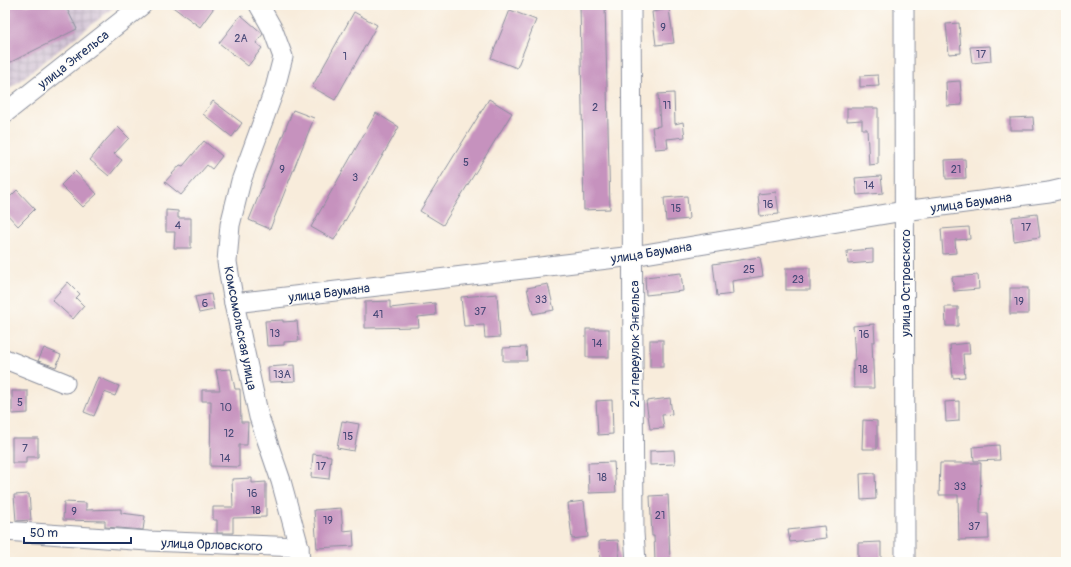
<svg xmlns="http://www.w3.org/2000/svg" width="1071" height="567" viewBox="0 0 1071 567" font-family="Pangolin,sans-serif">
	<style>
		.industrial { fill: url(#industrial-grid) }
		.building { fill: #c692be }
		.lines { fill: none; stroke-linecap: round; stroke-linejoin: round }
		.minor-casing { stroke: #8a8e9c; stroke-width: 21 }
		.minor { stroke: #fff; stroke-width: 19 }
		.labels { text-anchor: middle; stroke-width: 3; stroke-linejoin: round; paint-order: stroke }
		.number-label { font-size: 11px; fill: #464876 }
		.street-label { font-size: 13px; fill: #1b2f5e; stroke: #fdfcf7 }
	</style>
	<defs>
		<pattern id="industrial-grid" width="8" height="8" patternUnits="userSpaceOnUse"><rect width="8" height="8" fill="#cebed1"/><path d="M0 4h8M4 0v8" fill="none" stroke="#a69bad"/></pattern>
	</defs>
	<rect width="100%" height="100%" fill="#fdfcf7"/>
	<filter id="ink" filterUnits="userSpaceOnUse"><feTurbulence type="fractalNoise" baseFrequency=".025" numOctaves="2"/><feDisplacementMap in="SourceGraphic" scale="8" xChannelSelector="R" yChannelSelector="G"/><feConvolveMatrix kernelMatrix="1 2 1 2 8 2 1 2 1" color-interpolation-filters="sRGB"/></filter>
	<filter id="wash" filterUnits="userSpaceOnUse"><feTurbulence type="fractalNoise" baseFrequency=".012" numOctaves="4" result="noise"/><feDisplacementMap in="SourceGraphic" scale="16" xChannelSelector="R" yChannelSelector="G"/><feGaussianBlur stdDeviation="0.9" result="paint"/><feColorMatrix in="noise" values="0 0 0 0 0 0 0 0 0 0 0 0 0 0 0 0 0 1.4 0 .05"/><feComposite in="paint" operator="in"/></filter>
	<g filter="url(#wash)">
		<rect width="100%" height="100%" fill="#f8ecdb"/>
		<path class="industrial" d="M5 5H117L5 92Z"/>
		<g id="blocks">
			<g class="building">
				<path d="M5 5H65L77 29 5 65Z"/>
				<path d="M170 5H216L200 27Z"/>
				<path d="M580 5H605L610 209 584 210Z"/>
				<path d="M669 9 674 43 656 45 652 12Z"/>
				<path d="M510 10 536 20 517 68 491 58Z"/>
				<path d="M354 12 377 25 335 100 312 87Z"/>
				<path d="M241 15 263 34 256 43 262 48 248 66 219 43Z"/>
				<path d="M959 23 961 53 949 54 946 24Z"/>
				<path d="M990 46 991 61 972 63 970 47Z"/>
				<path d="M878 75 879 86 860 87V76Z"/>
				<path d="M960 81 962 105 947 106 946 82Z"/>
				<path d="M674 93 675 124 683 122 685 137 667 139 668 148 655 149 652 127 660 126 658 94Z"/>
				<path d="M489 99 512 113 443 225 420 211Z"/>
				<path d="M213 101 242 123 232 137 203 114Z"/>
				<path d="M847 108H878V164L869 165 867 129H862V120L847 121Z"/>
				<path d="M293 110 314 118 270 229 249 220Z"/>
				<path d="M376 113 399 127 334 240 311 227Z"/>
				<path d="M1033 117 1034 130H1010V118Z"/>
				<path d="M118 127 129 138 114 154 122 160 109 176 90 160 106 140Z"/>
				<path d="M204 141 222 156 212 169 207 165 181 195 165 182 180 165 183 166Z"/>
				<path d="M965 159 966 178 946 179 945 160Z"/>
				<path d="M75 171 97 194 83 207 61 185Z"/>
				<path d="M881 176 883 193 857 195 855 178Z"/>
				<path d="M17 190 35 209 18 226 5 212V202Z"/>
				<path d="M776 192 779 214 760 216 758 194Z"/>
				<path d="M687 196 689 219 666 221 664 198Z"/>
				<path d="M166 210 178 211V218H191V248H174L175 232H166Z"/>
				<path d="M1037 214 1040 237 1014 241 1012 217Z"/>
				<path d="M969 227 970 239 955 240 956 253 943 254 941 229Z"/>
				<path d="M873 249V262L848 264 847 251Z"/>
				<path d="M760 257 763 276 732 281 733 294 717 296 713 264Z"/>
				<rect x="786" y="268" width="24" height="22"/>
				<path d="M681 273 683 291 646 295 645 277Z"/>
				<path d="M978 275 979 289 954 291 952 277Z"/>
				<path d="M68 282 80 294 76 298 84 306 73 319 52 300Z"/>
				<path d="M548 284 554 310 533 314 527 288Z"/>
				<rect x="1010" y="288" width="18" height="26"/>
				<path d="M211 294 214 310 199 313 195 297Z"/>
				<path d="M497 294 500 337 485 338 484 325 464 326 461 297Z"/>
				<path d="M390 301V308L435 303 436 315 418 317 419 327 365 328V302Z"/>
				<path d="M945 307H958V326H946Z"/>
				<path d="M283 320V322L297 321 299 341 284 342V345L267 346 265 321Z"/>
				<path d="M874 324 875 342H872L874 388H854L853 360H855L853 326Z"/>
				<rect x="586" y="329" width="23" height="28"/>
				<rect x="650" y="340" width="13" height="27"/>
				<path d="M969 343 970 354H963L965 377 953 378 950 345Z"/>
				<path d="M526 347 527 361H503V348Z"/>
				<path d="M44 348 61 355 56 367 38 361Z"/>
				<path d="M294 365 295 381 269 382 268 367Z"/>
				<path d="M231 369 235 389H240L241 422H248L247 445H239V467L210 466 211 401H202V390H220L216 370Z"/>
				<path d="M98 377 119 386 115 396 104 392 94 416 84 412Z"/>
				<path d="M12 391H28V413L12 414Z"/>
				<path d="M670 398 672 414 662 415 664 428 650 429 646 401Z"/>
				<path d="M612 400 613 434 598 435 596 401Z"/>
				<path d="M959 401V421L946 422 945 402Z"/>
				<path d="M863 420 877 421V449H862Z"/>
				<path d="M342 421 359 424 354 451 337 448Z"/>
				<path d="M12 438H38V457H26V463H12Z"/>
				<path d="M999 445 1000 460 974 461 973 447Z"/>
				<path d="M674 450 675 464 650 465V451Z"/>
				<path d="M313 454 331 456 329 479 311 477Z"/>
				<path d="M614 462 616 492 589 493 588 463Z"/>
				<path d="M940 463H981L980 513H988L989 539 959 540 958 495H939Z"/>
				<path d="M875 473 876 499 861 500 860 474Z"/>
				<path d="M252 478V483L266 482V517L233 518V533H217V520H213V507H233L232 479Z"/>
				<path d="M29 494 31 520 16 521 14 495Z"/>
				<path d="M668 495 670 535H669L670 562H655L654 536H652L650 496Z"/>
				<path d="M584 501 588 537 572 539 568 503Z"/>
				<path d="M64 502 86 503V510L121 509V513L145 516 143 530 105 527V521L63 520Z"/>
				<path d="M341 508 343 531 353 530 354 546 317 548 314 510Z"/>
				<path d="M824 526 826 538 790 542 788 530Z"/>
				<path d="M618 540 620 562H600L599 541Z"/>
				<path d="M881 542V562H858V543Z"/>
			</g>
		</g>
	</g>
	<g filter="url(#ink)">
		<use href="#blocks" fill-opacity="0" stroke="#8a8e9c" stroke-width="1"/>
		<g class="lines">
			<defs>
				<g id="minor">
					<path d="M259 5 273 30 283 57 275 88 241 181 230 225 227 262 234 303 259 417 281 481 299 547 300 562"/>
					<path d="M631 5 634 533 636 562"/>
					<path d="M904 5 905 562"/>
					<path d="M5 113 142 5"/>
					<path d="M234 303 633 256 904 211 1049 192 1066 188"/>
					<path d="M5 359 65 383"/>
					<path d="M5 531 148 541 299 547"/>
				</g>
			</defs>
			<use href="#minor" class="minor-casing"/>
			<use href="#minor" class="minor"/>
		</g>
	</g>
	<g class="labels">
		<g class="number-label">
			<text x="663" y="31">9</text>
			<text x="241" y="42">2А</text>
			<text x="981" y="58">17</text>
			<text x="345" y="60">1</text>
			<text x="667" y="109">11</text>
			<text x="595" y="111">2</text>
			<text x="466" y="166">5</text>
			<text x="282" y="173">9</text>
			<text x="956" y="173">21</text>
			<text x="355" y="181">3</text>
			<text x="869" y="189">14</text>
			<text x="768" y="208">16</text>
			<text x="676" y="212">15</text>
			<text x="178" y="229">4</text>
			<text x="1026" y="231">17</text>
			<text x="749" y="273">25</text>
			<text x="798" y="283">23</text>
			<text x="541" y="303">33</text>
			<text x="1019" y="305">19</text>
			<text x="205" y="307">6</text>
			<text x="480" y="315">37</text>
			<text x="378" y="318">41</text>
			<text x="275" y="337">13</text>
			<text x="864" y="338">16</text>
			<text x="597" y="347">14</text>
			<text x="863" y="373">18</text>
			<text x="282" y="378">13А</text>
			<text x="20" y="406">5</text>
			<text x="226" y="411">10</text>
			<text x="229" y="437">12</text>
			<text x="348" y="440">15</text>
			<text x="25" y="452">7</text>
			<text x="225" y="462">14</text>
			<text x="321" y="470">17</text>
			<text x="602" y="481">18</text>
			<text x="960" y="490">33</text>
			<text x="252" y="497">16</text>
			<text x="256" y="514">18</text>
			<text x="74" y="515">9</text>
			<text x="660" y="519">21</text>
			<text x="328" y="524">19</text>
			<text x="974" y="530">37</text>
		</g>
		<g class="street-label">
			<text transform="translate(73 59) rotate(-38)" y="5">улица Энгельса</text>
			<text transform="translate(971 202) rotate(-8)" y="5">улица Баумана</text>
			<text transform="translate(651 252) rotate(-9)" y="5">улица Баумана</text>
			<text transform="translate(905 283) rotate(-90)" y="5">улица Островского</text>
			<text transform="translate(329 292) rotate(-7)" y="5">улица Баумана</text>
			<text transform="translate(241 328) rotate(79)" y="5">Комсомольская улица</text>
			<text transform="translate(634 344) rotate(-90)" y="5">2-й переулок Энгельса</text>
			<text transform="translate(212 544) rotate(2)" y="5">улица Орловского</text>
		</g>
	</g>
	<rect width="1071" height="567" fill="none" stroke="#fdfcf7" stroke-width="20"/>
	<path d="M24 537v6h107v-6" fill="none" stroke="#1b2f5e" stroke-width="2"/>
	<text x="30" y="537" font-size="12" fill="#1b2f5e" stroke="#fdfcf7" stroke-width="3" paint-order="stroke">50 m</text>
</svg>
